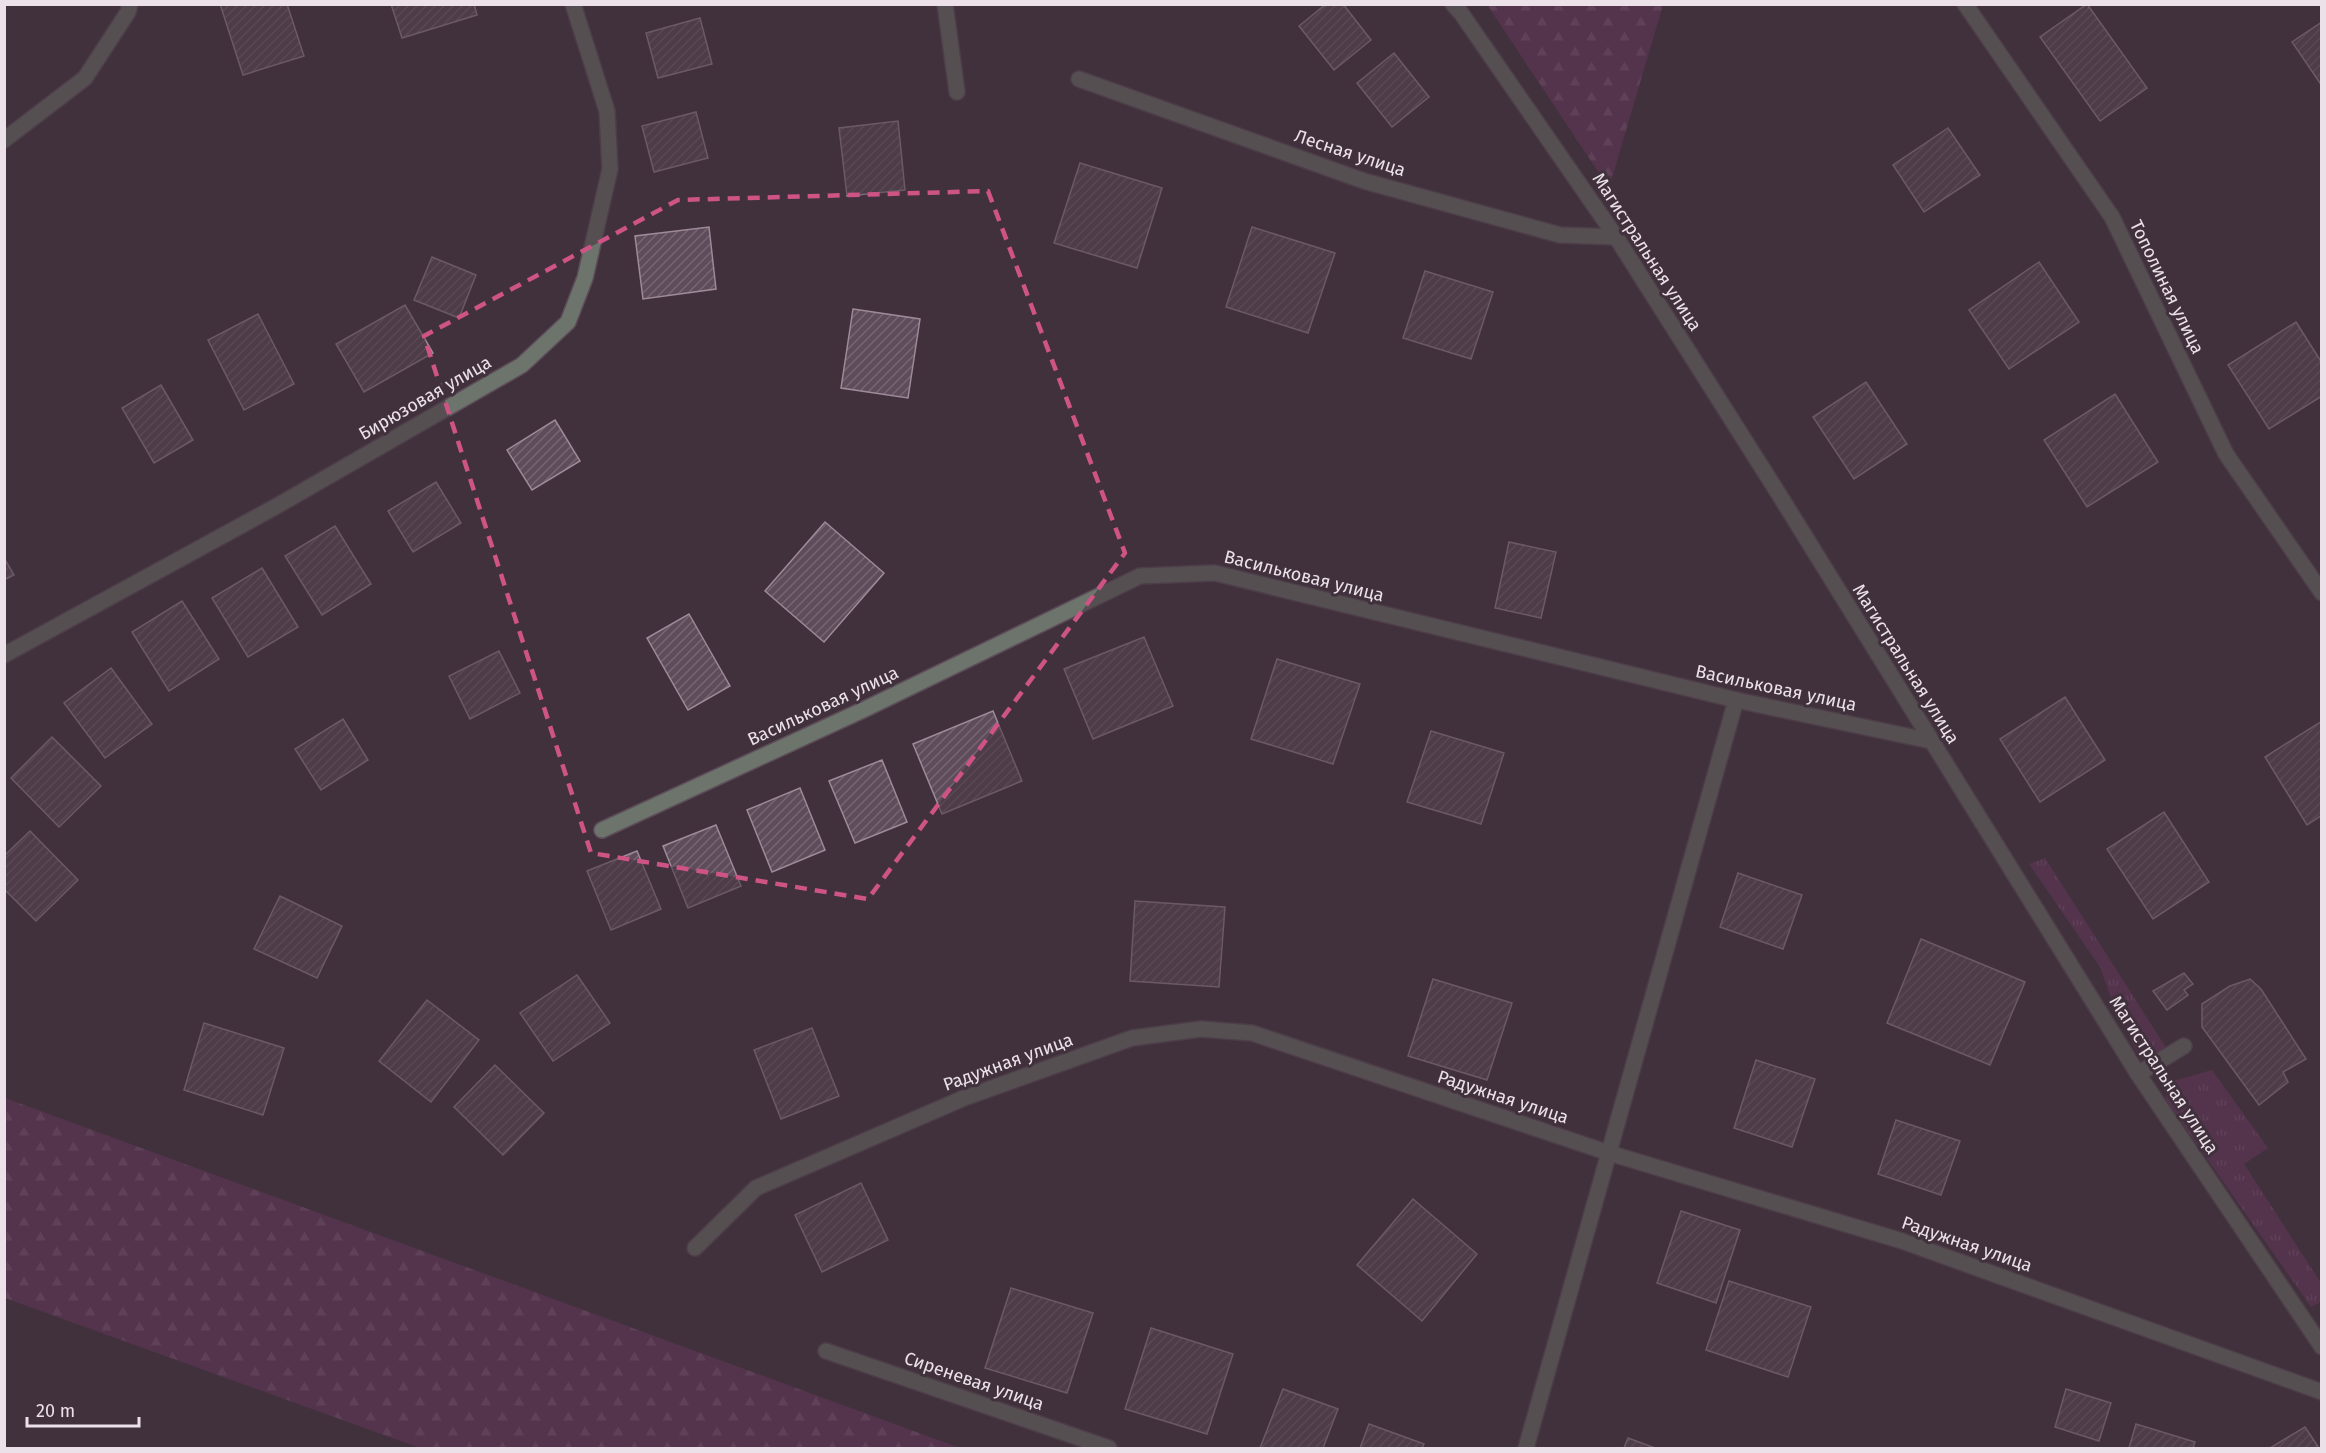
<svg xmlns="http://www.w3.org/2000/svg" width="2326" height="1453" viewBox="0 0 2326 1453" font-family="'Fira Sans',sans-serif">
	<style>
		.grass { fill: url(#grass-tufts) }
		.forest { fill: url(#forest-firs) }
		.building { fill: url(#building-hatch); stroke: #9e8a99; stroke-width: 1.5 }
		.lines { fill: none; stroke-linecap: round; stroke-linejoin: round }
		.minor-casing { stroke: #5c4d59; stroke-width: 18 }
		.minor { stroke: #6d746c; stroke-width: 15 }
		.marked { fill: none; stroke: #cf5486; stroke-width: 4.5; stroke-dasharray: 12 8; stroke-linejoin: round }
		.labels { text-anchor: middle; stroke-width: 6; stroke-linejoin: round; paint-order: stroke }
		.street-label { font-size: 18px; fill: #ece1e9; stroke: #41313d }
	</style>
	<defs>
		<pattern id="grass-tufts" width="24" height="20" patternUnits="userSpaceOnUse" patternTransform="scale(1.5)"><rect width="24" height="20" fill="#6c3863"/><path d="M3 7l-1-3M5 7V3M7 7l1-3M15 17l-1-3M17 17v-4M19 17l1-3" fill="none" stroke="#815479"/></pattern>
		<pattern id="forest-firs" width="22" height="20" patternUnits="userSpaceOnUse" patternTransform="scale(1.5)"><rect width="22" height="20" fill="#6c3863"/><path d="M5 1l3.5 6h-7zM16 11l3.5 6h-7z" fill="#815479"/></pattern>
		<pattern id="building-hatch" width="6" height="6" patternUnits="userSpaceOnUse" patternTransform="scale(1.5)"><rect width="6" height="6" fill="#5e4c5a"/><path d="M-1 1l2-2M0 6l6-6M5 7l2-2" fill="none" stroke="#756672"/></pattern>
	</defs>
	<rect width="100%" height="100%" fill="#41313d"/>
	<g class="grass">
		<path d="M2045 858 2165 1046 2163 1050 2140 1058 2115 1009 2100 967 2029 864Z"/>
		<path d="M2212 1070 2268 1148 2244 1164 2321 1283V1302L2311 1307 2166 1100V1083Z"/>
	</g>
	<g class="forest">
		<path d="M1487 5H1663L1609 188 1488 6Z"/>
		<path d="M5 1098 960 1448H420L5 1298Z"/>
	</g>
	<g class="building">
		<path d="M220 4H287L304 56 243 75Z"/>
		<path d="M391 4H474L477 15 402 38Z"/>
		<path d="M1326 4H1343L1371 40 1334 70 1299 26Z"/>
		<path d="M2087 4 2147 88 2100 121 2040 37Z"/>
		<path d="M700 18 712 64 658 78 646 33Z"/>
		<path d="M2322 22V86L2292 42Z"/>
		<path d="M1394 53 1429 97 1392 127 1357 83Z"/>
		<path d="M696 112 708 158 654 172 642 126Z"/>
		<path d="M898 121 905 190 847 196 839 128Z"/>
		<path d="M1948 128 1980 175 1924 212 1893 165Z"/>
		<path d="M1080 163 1162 188 1137 268 1054 243Z"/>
		<path d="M709 227 716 289 643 299 635 236Z"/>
		<path d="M1252 227 1335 253 1308 333 1226 307Z"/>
		<path d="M432 257 476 275 459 318 414 300Z"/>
		<path d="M2039 262 2079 322 2009 369 1969 310Z"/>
		<path d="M1425 271 1493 292 1471 359 1403 338Z"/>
		<path d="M405 305 433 353 364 392 336 344Z"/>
		<path d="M853 309 920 319 908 398 841 388Z"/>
		<path d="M258 314 294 384 244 410 208 340Z"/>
		<path d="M2296 322 2322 363V396L2269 429 2228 365Z"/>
		<path d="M1866 382 1907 444 1854 479 1813 417Z"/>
		<path d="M161 385 193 440 154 463 122 408Z"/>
		<path d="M2115 394 2158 462 2087 507 2044 440Z"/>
		<path d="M555 420 580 461 532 490 507 450Z"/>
		<path d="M436 482 461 523 413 552 388 511Z"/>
		<path d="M825 522 884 573 824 642 765 591Z"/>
		<path d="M335 526 371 584 322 615 285 556Z"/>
		<path d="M1509 542 1556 552 1541 618 1495 608Z"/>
		<path d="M4 558 14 575 4 580Z"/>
		<path d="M262 568 298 627 248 657 212 598Z"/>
		<path d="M182 601 219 659 169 691 132 632Z"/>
		<path d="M689 614 730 686 688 710 647 638Z"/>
		<path d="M1144 637 1173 706 1093 739 1064 669Z"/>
		<path d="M499 651 520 693 470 719 449 676Z"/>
		<path d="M1277 659 1360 684 1333 764 1251 739Z"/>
		<path d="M111 668 152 724 105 758 64 703Z"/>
		<path d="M2065 697 2105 760 2040 802 2000 739Z"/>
		<path d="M993 711 1022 781 942 814 913 744Z"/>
		<path d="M343 719 368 760 321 790 295 749Z"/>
		<path d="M2322 721V815L2307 825 2265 757Z"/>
		<path d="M1431 731 1504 753 1481 824 1407 802Z"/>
		<path d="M52 737 101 786 59 827 11 778Z"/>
		<path d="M882 760 907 822 855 843 829 781Z"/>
		<path d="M800 788 825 850 772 872 747 810Z"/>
		<path d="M2164 812 2209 882 2153 919 2107 849Z"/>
		<path d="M716 825 741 886 688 908 663 846Z"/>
		<path d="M30 831 78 880 36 921 4 889V856Z"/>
		<path d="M637 851 661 909 611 930 587 871Z"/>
		<path d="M1738 873 1802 895 1783 949 1720 927Z"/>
		<path d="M280 896 342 926 317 978 254 949Z"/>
		<path d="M1135 901 1225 907 1219 987 1130 981Z"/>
		<path d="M1921 939 2025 982 1990 1065 1887 1023Z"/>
		<path d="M2184 973 2193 984 2184 990 2188 995 2167 1010 2153 991Z"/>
		<path d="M577 975 610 1023 553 1061 520 1013Z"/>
		<path d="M1433 979 1512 1003 1487 1080 1408 1056Z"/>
		<path d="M2250 979 2261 989 2306 1059 2283 1072 2288 1082 2259 1105 2202 1027V1004L2230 986Z"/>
		<path d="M427 1000 479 1040 431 1102 379 1061Z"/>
		<path d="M204 1023 284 1048 263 1115 184 1090Z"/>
		<path d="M812 1028 839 1096 781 1119 754 1050Z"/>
		<path d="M1756 1060 1815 1079 1792 1147 1734 1128Z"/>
		<path d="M495 1065 544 1113 503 1155 454 1107Z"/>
		<path d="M1896 1120 1960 1141 1941 1195 1878 1174Z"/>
		<path d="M861 1183 888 1240 822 1272 795 1215Z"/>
		<path d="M1413 1199 1477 1254 1422 1321 1357 1265Z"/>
		<path d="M1681 1211 1740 1230 1716 1303 1657 1283Z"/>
		<path d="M1729 1281 1811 1307 1788 1377 1706 1350Z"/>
		<path d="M1011 1288 1093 1313 1067 1393 985 1368Z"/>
		<path d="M1151 1328 1233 1354 1207 1434 1125 1409Z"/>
		<path d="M1283 1389 1338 1409 1323 1448H1260Z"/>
		<path d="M2066 1389 2111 1403 2099 1441 2055 1427Z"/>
		<path d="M1369 1424 1424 1444 1422 1448H1360Z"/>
		<path d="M2136 1424 2195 1442 2193 1448H2129Z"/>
		<path d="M2305 1427 2319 1448H2270Z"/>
		<path d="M1628 1438 1655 1448H1624Z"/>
	</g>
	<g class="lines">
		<defs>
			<g id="minor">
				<path d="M945 4 957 92"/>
				<path d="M1453 4 1461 13 1616 237 1780 496 2138 1074 2322 1347"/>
				<path d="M1965 4 2112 217 2226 454 2322 593"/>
				<path d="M1079 79 1364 181 1560 235 1616 237"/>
				<path d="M4 140 85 78 128 12 130 4"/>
				<path d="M4 655 275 507 522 365 568 322 585 278 610 169 607 111 573 4"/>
				<path d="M602 830 863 710 1140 576 1215 573 1736 700 1931 741"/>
				<path d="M2138 1074 2184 1046"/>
				<path d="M695 1248 756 1188 964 1098 1132 1038 1201 1029 1252 1033 1609 1153 1902 1241 2322 1392"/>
				<path d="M826 1351 1109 1448"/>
				<path d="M1526 1448 1736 700"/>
			</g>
		</defs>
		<use href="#minor" class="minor-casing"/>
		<use href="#minor" class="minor"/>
	</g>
	<path d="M0 0H2326V1453H0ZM988 191 1125 553 868 899 591 853 424 336 678 200Z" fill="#41313d" fill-opacity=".55" fill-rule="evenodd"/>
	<path class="marked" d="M988 191 1125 553 868 899 591 853 424 336 678 200Z"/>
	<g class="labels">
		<g class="street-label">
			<text transform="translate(1350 153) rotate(18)" y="6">Лесная улица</text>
			<text transform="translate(1647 252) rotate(57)" y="6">Магистральная улица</text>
			<text transform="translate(2167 287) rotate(64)" y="6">Тополиная улица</text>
			<text transform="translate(425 398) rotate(-30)" y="6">Бирюзовая улица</text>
			<text transform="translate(1304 576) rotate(14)" y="6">Васильковая улица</text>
			<text transform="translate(1906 664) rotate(58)" y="6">Магистральная улица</text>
			<text transform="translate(1776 688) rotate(12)" y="6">Васильковая улица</text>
			<text transform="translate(823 706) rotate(-25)" y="6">Васильковая улица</text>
			<text transform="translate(1008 1062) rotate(-20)" y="6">Радужная улица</text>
			<text transform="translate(2164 1075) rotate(57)" y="6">Магистральная улица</text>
			<text transform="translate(1503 1097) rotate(18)" y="6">Радужная улица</text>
			<text transform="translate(1967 1244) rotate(19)" y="6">Радужная улица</text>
			<text transform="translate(974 1381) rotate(19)" y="6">Сиреневая улица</text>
		</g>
	</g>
	<rect width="2326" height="1453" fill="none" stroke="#ece1e9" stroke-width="12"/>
	<path d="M27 1417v9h112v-9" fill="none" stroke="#ece1e9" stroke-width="3"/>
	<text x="36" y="1417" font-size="18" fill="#ece1e9" stroke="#41313d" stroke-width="4.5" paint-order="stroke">20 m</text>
</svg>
